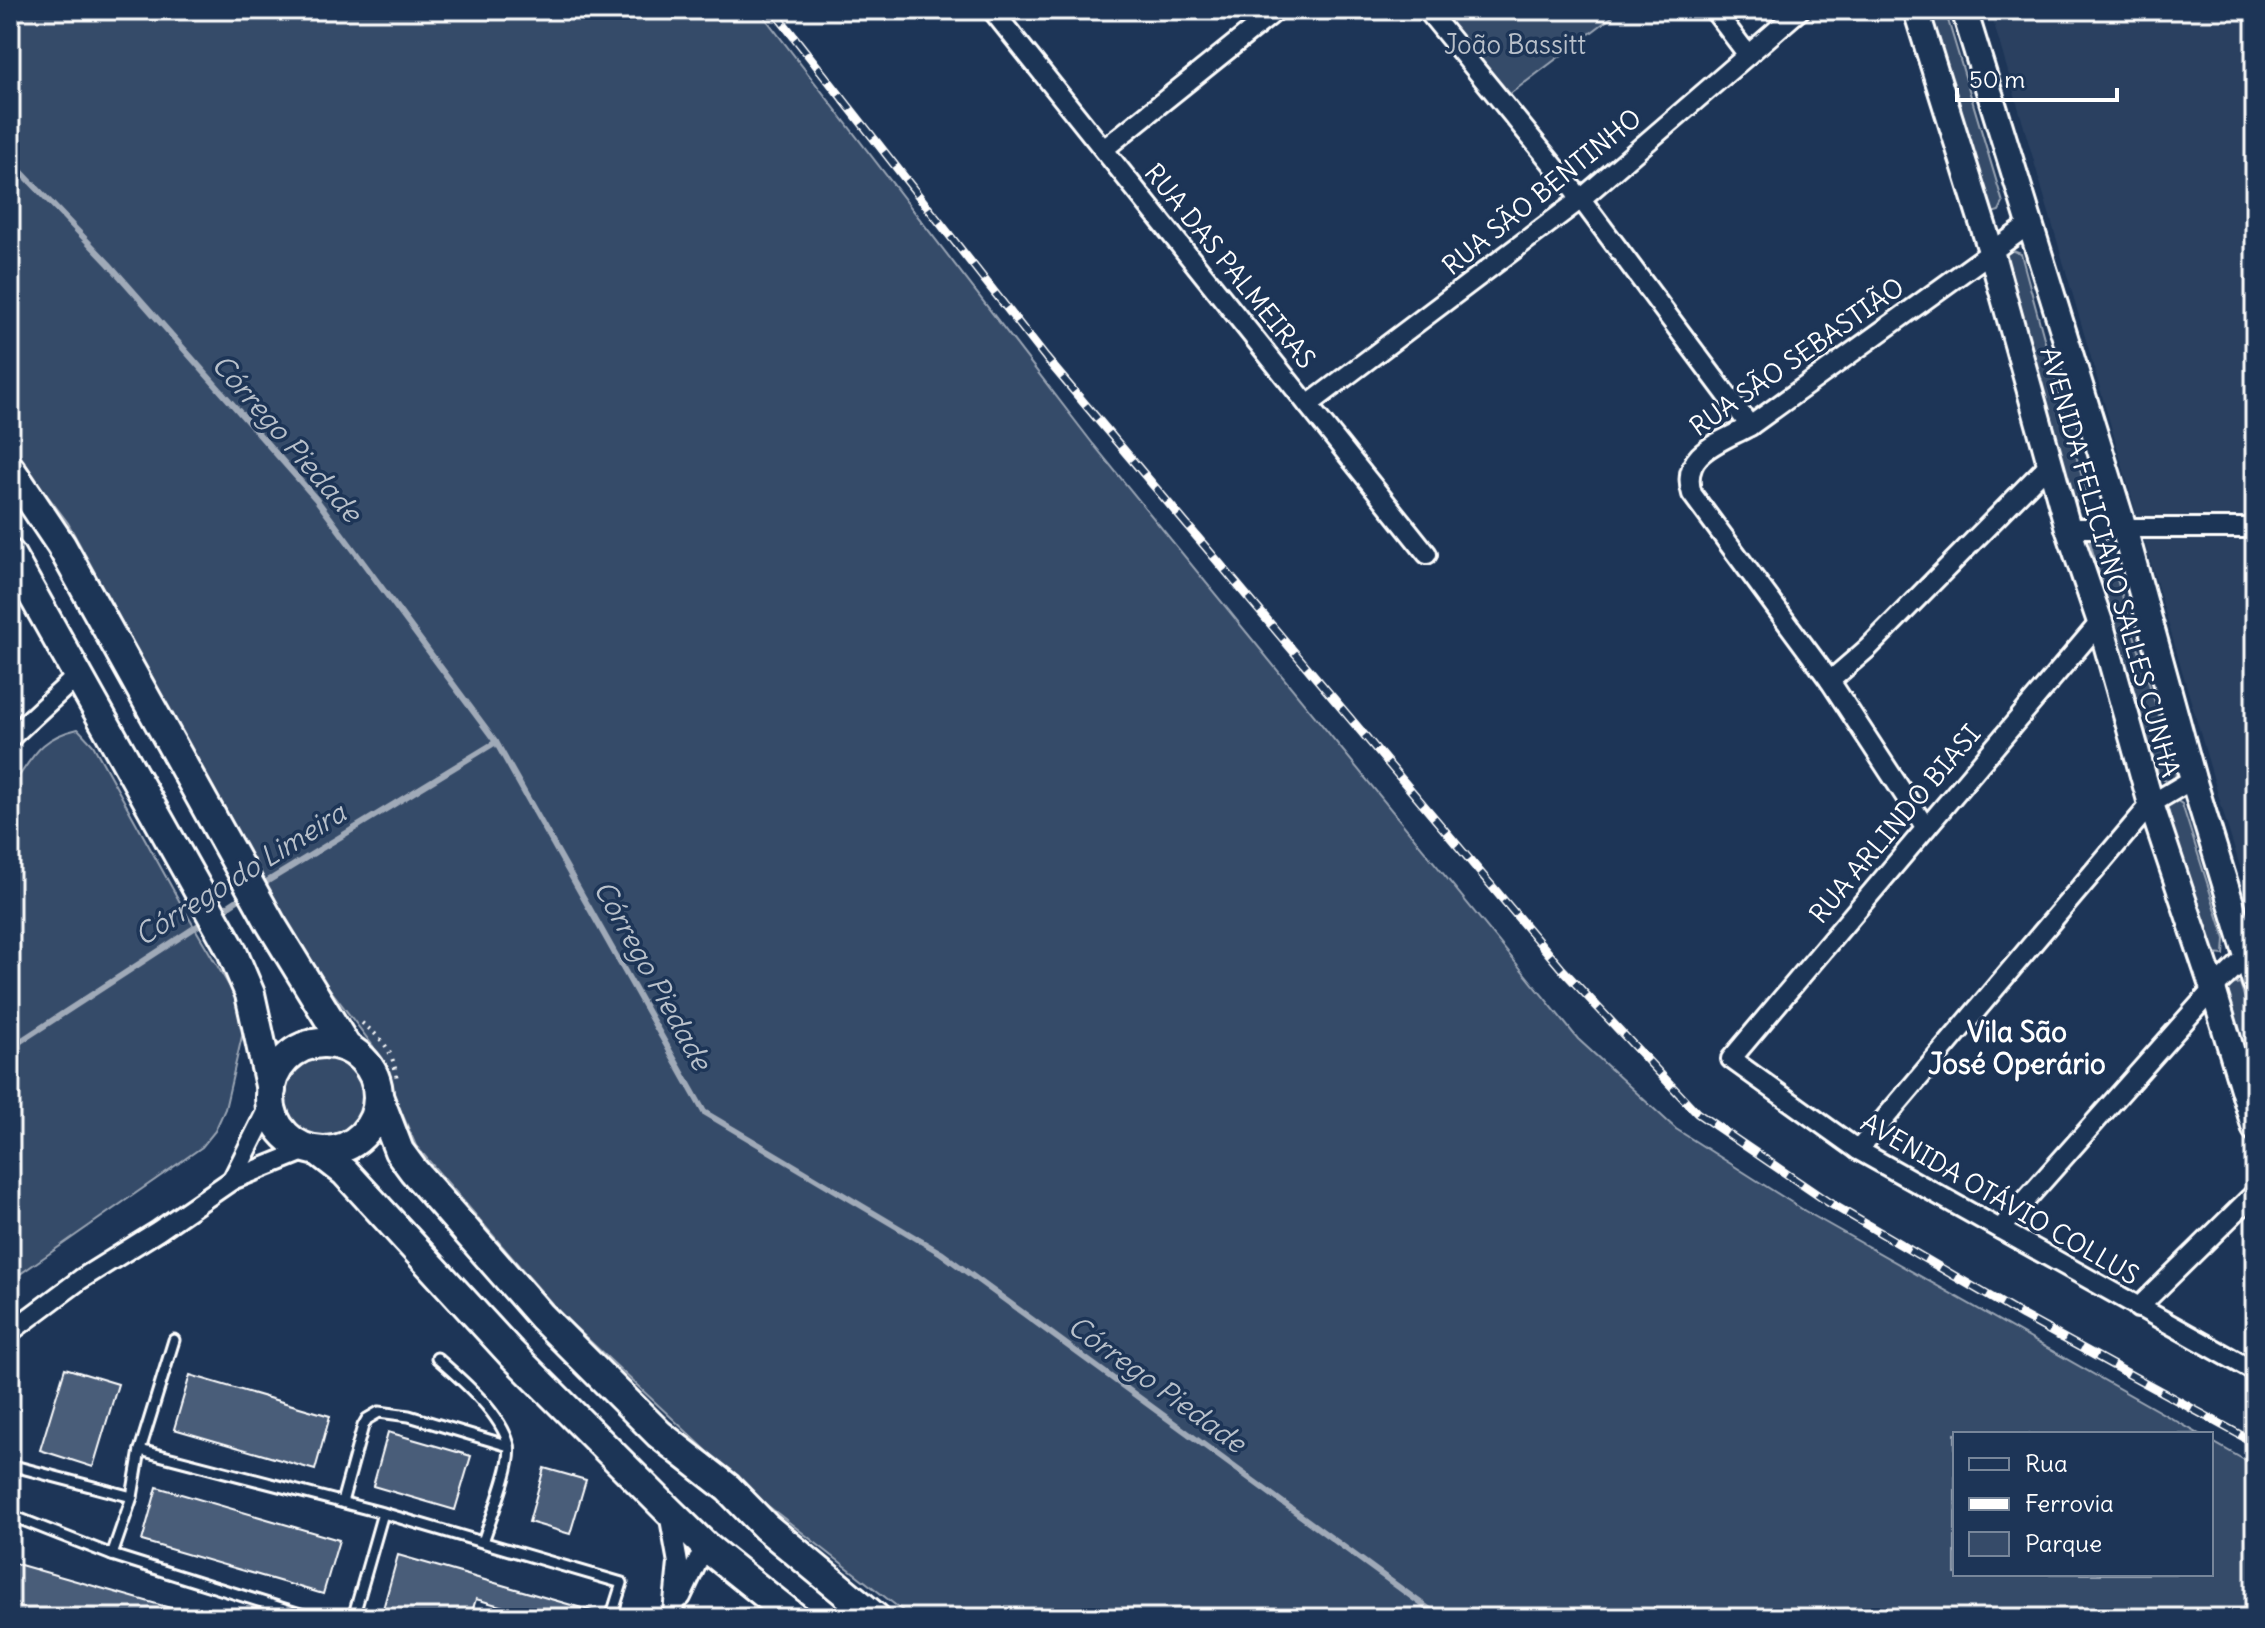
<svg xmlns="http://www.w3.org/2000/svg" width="2265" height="1628" viewBox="0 0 2265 1628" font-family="Delius,sans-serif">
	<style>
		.built { fill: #2a4161 }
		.green { fill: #364b69; stroke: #9aa5b4; stroke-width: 2 }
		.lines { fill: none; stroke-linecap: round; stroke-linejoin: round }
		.stream { stroke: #a0aab8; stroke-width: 6 }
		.building { fill: #4a5d79; stroke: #fff; stroke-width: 2 }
		.lane-casing { stroke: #fff; stroke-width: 15 }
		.street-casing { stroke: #fff; stroke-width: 24 }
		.secondary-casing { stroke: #fff; stroke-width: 30 }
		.primary-casing { stroke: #fff; stroke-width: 34 }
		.path { stroke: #fff; stroke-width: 4; stroke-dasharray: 2 6; stroke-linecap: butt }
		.lane { stroke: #1d3557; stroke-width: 9 }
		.street { stroke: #1d3557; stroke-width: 18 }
		.secondary { stroke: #1d3557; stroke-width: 24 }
		.primary { stroke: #1d3557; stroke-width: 28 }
		.rail-casing { stroke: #fff; stroke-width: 9 }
		.rail { stroke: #1d3557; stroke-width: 6; stroke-dasharray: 18; stroke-linecap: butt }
		.labels { text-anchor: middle; stroke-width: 7; stroke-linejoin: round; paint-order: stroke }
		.park-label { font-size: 26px; fill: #b9c0ca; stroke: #1d3557 }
		.street-label { font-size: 26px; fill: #fff; stroke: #1d3557 }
		.water-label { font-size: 28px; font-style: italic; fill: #b8c0ca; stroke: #1d3557 }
		.neighbourhood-label { font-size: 28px; font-weight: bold; fill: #fff; stroke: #1d3557 }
	</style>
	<rect width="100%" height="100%" fill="#1d3557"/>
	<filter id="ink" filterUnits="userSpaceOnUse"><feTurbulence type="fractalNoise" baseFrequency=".0125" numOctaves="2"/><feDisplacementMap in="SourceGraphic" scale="16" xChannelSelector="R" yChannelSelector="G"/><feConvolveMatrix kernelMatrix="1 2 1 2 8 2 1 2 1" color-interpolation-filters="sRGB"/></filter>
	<g filter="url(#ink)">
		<path class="built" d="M1990 10H2255V914L2227 825Z"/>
		<g class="green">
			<path d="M10 10H759L1093 444 1578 1039 1676 1129 1805 1211 2199 1434H1955V1574H2211V1441L2255 1466V1618H912L754 1495 560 1313 416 1146 373 1046 298 947 68 523 10 446Z"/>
			<path d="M1440 10H1621L1510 94Z"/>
			<path d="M1921 10H1945L2003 203 1999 211 1992 213Z"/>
			<path d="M2008 249 2021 254 2085 488 2084 499 2078 502 2070 498 2000 256Z"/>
			<path d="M2094 533 2103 534 2176 771 2175 779 2168 782 2159 777 2089 539Z"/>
			<path d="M78 729 93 745 186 913 234 994 243 1032 225 1109 215 1131 202 1147 10 1281V789C33 758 38 738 78 729Z"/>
			<path d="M2176 800 2182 804 2225 939 2224 955 2213 954 2177 846 2167 805Z"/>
			<path d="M2240 983 2255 1032V1102L2222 992 2231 985Z"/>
			<circle cx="324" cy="1097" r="48"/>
		</g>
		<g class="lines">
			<g class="stream">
				<path d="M10 160 109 264 316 499 496 742 704 1112 941 1253 1441 1618"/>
				<path d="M258 887 496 742"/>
				<path d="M218 913 245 895"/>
				<path d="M10 1048 205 921"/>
			</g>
		</g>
		<g class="building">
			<path d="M65 1368 118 1384 93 1467 40 1450Z"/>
			<path d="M190 1375 330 1416 315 1470 174 1429Z"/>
			<path d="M388 1432 471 1456 455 1510 373 1486Z"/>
			<path d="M544 1468 586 1480 570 1534 529 1522Z"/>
			<path d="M157 1487 339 1540 323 1594 142 1541Z"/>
			<path d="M398 1555 599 1613 598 1618H542L524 1612 522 1618H504L507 1608 476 1599 470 1618H414L383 1609Z"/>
			<path d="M10 1562 188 1613V1618H10Z"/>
		</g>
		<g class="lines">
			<defs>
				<g id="lane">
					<path d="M437 1358C461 1379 500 1412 509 1445 514 1463 489 1522 483 1542"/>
					<path d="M140 1450 383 1513 622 1583 611 1618"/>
					<path d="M10 1465 132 1497"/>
					<path d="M342 1502 363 1426 367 1419 379 1412 409 1416 509 1446"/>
					<path d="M10 1515 112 1555 313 1618"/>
					<path d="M112 1555 132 1497 140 1450 174 1340"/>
					<path d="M353 1618 383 1513"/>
				</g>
				<g id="street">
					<path d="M992 10 1427 554"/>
					<path d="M1427 10 1581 199 1750 426"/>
					<path d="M1714 10 1748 55"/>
					<path d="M1104 149 1277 10"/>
					<path d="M1308 405 1581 199 1800 10"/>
					<path d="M2068 528H2255"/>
					<path d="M2100 622 1731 1059 1858 1150 2252 1370"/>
					<path d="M1830 681 1692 494C1679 453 1721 442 1750 426L2030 224"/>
					<path d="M10 738 78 675"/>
					<path d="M1926 828 1830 681 1868 648 2050 463"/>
					<path d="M1858 1150 2151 804 2193 779"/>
					<path d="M232 1180 271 1102"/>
					<path d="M2000 1229 2213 989 2247 956"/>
					<path d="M2138 1308 2255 1193"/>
					<path d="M10 1332 81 1279 158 1231 232 1180 309 1149"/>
					<path d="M669 1513 678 1563 673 1613"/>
					<path d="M681 1597 705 1546"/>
				</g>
				<g id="secondary">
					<path d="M1916 10 1991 251 2068 528 2100 622 2151 804 2213 989 2255 1129"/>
					<path d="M1964 10 2124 528 2193 779 2255 982"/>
				</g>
				<g id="primary">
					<path d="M10 469 61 545 271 924 347 1048"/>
					<path d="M10 554 231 949 250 994 271 1090"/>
					<circle cx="324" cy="1097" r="54"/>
					<path d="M378 1096 399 1151 413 1170 541 1316 659 1434 728 1488 766 1527 876 1618"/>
					<path d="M318 1151 345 1172 511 1353 669 1511 705 1546 795 1618"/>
				</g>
			</defs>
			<use href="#lane" class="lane-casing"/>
			<use href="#street" class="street-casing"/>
			<use href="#secondary" class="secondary-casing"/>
			<use href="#primary" class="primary-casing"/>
			<g class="path">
				<path d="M10 435 19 446"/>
				<path d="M362 1023C384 1040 394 1052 397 1081"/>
			</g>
			<use href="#lane" class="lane"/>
			<use href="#street" class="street"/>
			<use href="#secondary" class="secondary"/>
			<use href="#primary" class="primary"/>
			<defs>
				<path id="rail" d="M773 10 1046 358 1561 968 1697 1113 1828 1202 2023 1316 2255 1443"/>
			</defs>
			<use href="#rail" class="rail-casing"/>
			<use href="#rail" class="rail"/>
		</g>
	</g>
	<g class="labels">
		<g class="park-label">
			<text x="1515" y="54">João Bassitt</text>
		</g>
		<g class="street-label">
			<text transform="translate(1542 192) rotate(-39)" y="9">RUA SÃO BENTINHO</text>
			<text transform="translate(1230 266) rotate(51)" y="9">RUA DAS PALMEIRAS</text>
			<text transform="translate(1797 357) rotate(-35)" y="9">RUA SÃO SEBASTIÃO</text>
			<text transform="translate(2110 562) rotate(74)" y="9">AVENIDA FELICIANO SALLES CUNHA</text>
			<text transform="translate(1895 824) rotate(-50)" y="9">RUA ARLINDO BIASI</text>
			<text transform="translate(2000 1199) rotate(30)" y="9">AVENIDA OTÁVIO COLLUS</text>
		</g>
		<g class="water-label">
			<text transform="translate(287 438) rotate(49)" y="10">Córrego Piedade</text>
			<text transform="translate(240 874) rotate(-32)" y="10">Córrego do Limeira</text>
			<text transform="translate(653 975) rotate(61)" y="10">Córrego Piedade</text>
			<text transform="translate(1157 1384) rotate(36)" y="10">Córrego Piedade</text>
		</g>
		<g class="neighbourhood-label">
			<text x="2017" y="1042">Vila São<tspan x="2017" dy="32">José Operário</tspan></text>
		</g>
	</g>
	<rect width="2265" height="1628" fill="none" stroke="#1d3557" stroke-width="40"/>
	<rect x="20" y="20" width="2225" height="1588" fill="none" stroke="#fff" stroke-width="3" filter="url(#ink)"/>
	<rect x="1953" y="1432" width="260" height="144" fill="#1d3557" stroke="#77869a" stroke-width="2"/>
	<rect x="1969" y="1458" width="40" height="12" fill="#1d3557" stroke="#77869a" stroke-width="2"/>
	<text x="2025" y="1472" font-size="24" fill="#ffffff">Rua</text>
	<rect x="1969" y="1498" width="40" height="12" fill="#ffffff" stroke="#77869a" stroke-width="2"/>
	<text x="2025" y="1512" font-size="24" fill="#ffffff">Ferrovia</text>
	<rect x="1969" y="1532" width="40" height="24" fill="#364b69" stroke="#77869a" stroke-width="2"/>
	<text x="2025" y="1552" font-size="24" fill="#ffffff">Parque</text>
	<path d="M1957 88v12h160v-12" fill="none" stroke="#ffffff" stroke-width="4"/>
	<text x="1969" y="88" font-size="24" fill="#ffffff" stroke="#1d3557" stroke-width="6" paint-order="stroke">50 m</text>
</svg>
